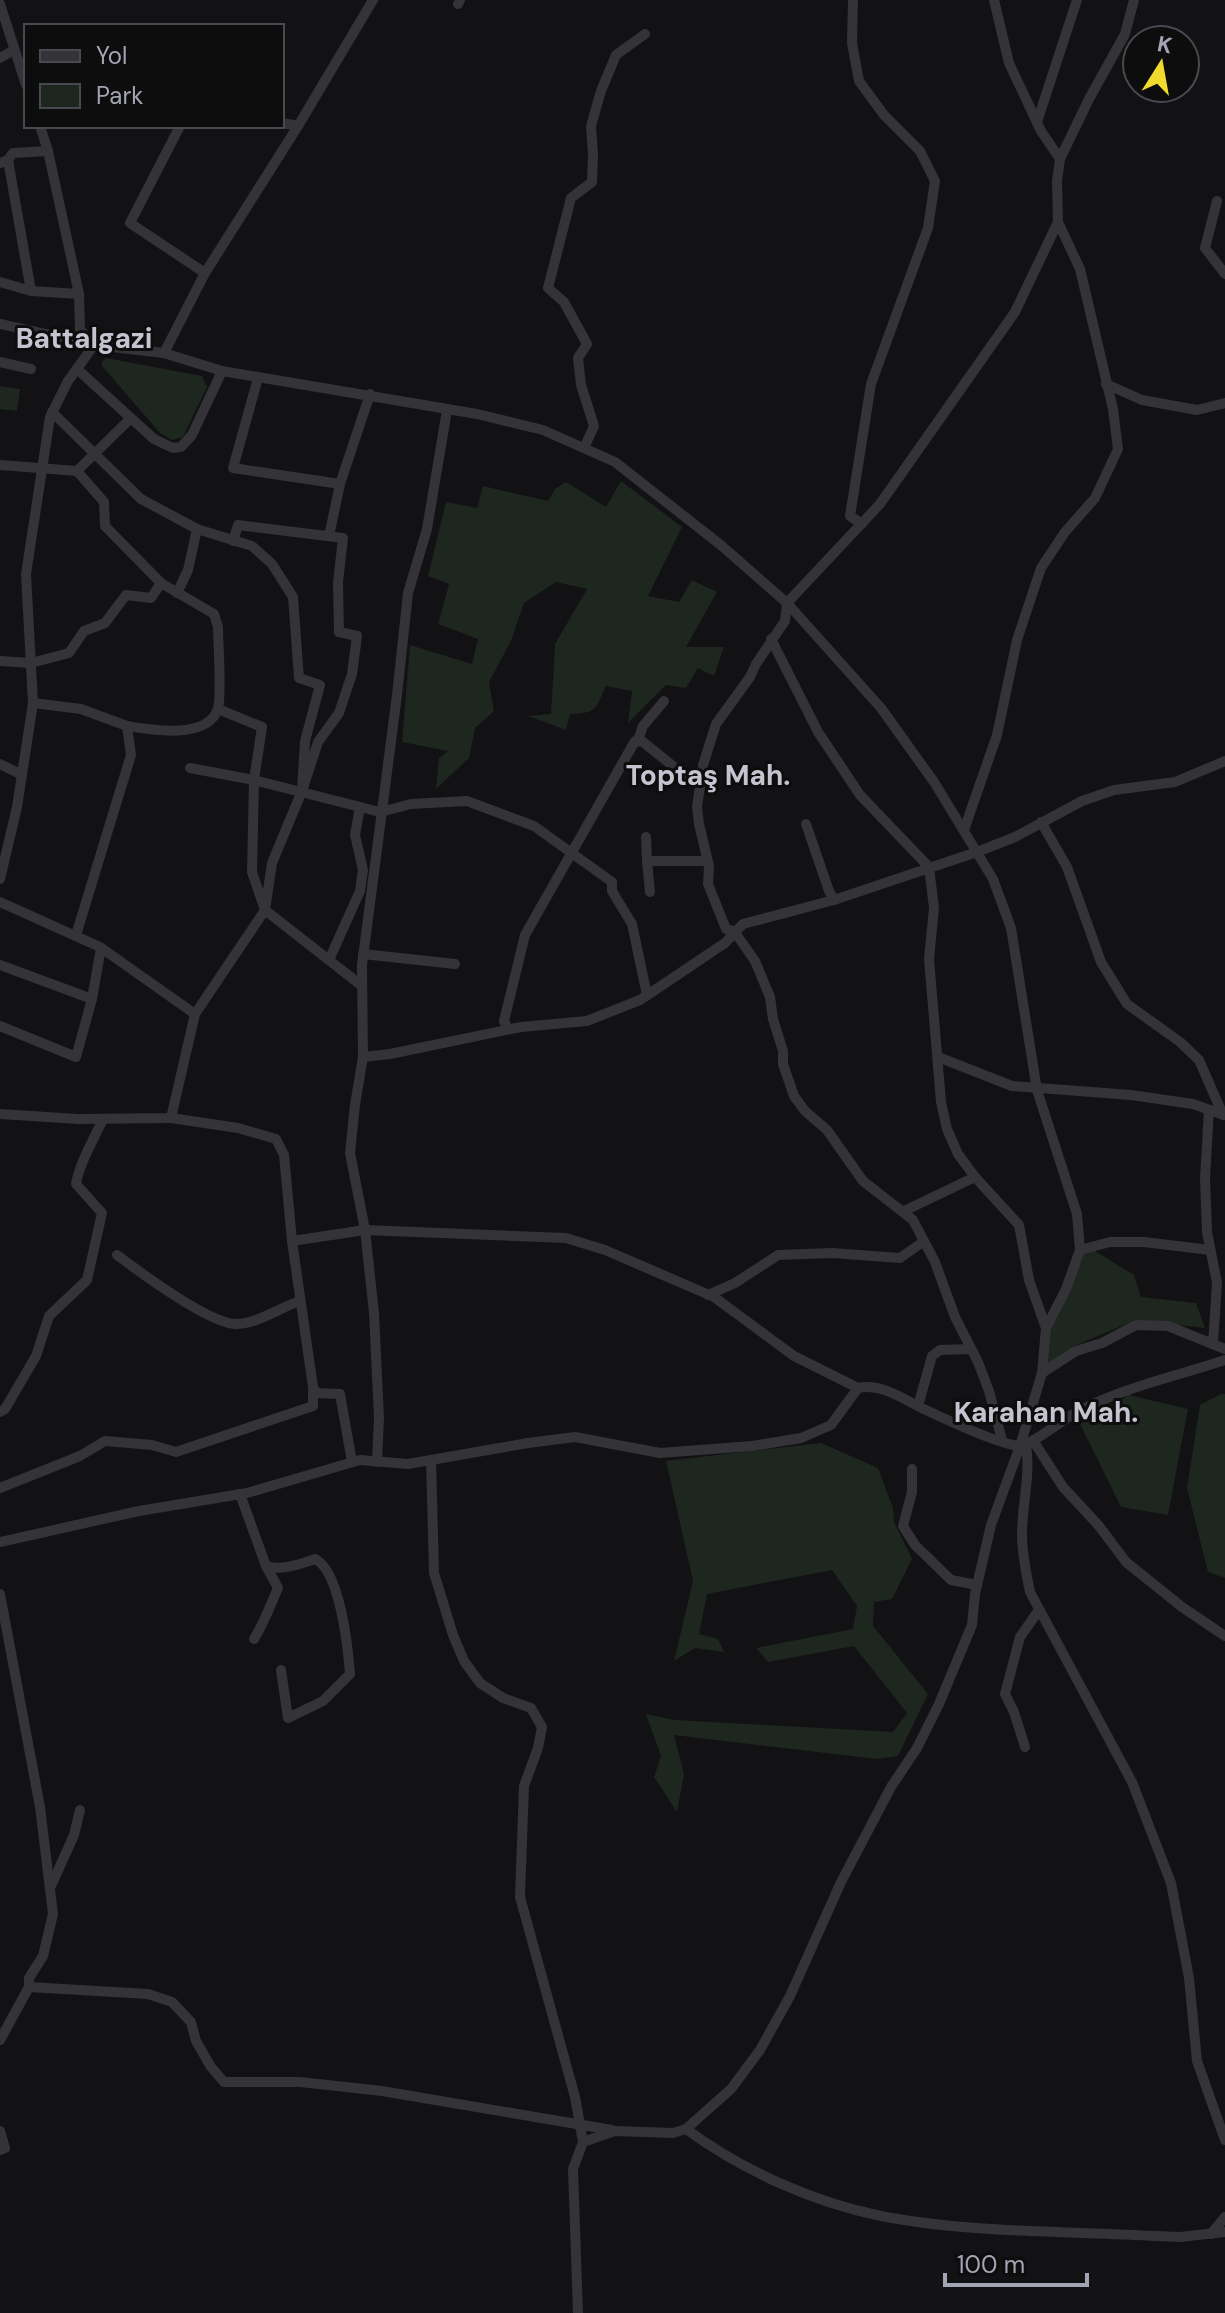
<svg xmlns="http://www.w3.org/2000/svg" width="1225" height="2313" viewBox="0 0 1225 2313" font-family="'DM Sans',sans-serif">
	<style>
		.green { fill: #1e2620 }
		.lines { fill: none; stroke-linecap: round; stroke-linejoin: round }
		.minor { stroke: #333338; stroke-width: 10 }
		.labels { text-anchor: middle; stroke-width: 6; stroke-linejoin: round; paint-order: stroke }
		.district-label { font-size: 28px; font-weight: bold; fill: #c4c4d0; stroke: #0d0d0e }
	</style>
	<rect width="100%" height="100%" fill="#121113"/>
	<g class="green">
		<path d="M106 358 202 376 207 387 183 437 172 440 160 433 102 366V362Z"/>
		<path d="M0 386 20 389 17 411 0 409Z"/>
		<path d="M621 481 682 527 648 596 679 602 692 580 717 592 686 647H724L714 676 698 668 686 688 666 685 628 723 632 691 606 686C595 709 598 713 570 714L566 730 528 716 551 714 555 644 587 589 556 582 524 603 511 641 489 682 494 711 475 728 469 758 436 789 439 758 448 751 402 742 410 645 472 664 478 639 438 624 449 584 428 576 446 502 477 508 483 486 548 501 555 489 566 482 606 507Z"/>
		<path d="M1080 1250 1095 1251 1134 1275 1141 1297 1196 1303 1205 1328 1136 1320 1074 1346 1047 1371 1046 1328Z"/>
		<path d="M1221 1394H1225V1578L1208 1572 1187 1488 1200 1405Z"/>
		<path d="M1129 1395 1188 1409 1168 1515 1121 1507 1080 1424Z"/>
		<path d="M821 1443 878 1468 893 1508 894 1522 912 1559 892 1599 874 1602 873 1626 928 1694 898 1756 877 1759 674 1735 684 1774 677 1812 654 1777 661 1756 646 1714 675 1720 893 1732 907 1713 854 1646 768 1662 756 1648 853 1629 857 1606 832 1570 707 1594 699 1634 718 1639 724 1652 695 1648 674 1661 693 1581 666 1461Z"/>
	</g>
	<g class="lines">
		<g class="minor">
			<path d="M853 0 852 43 859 81 884 115 920 151 935 181 928 228 871 384 850 516 862 524"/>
			<path d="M994 0 1009 63 1041 131 1060 159"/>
			<path d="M0 4 26 85"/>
			<path d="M458 4 460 0"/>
			<path d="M0 58 14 50"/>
			<path d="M1037 122 1077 0"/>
			<path d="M282 123 298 126"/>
			<path d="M180 126 130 223 205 273"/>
			<path d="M8 160 13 153 48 151"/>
			<path d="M0 163 8 160 31 291 79 294"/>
			<path d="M1217 201 1205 248 1225 274"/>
			<path d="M0 282 31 291"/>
			<path d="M0 324 94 345 164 353 222 371 477 414 543 430 615 462 722 546 787 603 881 708 934 782 993 879 1011 928 1037 1090 1077 1214 1080 1250 1066 1289 1046 1328 1042 1373 1020 1446 991 1525 975 1594 972 1625 939 1704 917 1748 891 1787 841 1882 790 1996 760 2050 731 2089 686 2129 673 2133 615 2131 583 2142 573 2169 578 2313"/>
			<path d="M164 353 205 273 298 126 373 0"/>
			<path d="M0 362 31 369"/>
			<path d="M77 369 154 439 173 448 181 447 192 435 222 371"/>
			<path d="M258 378 233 468 340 484 370 394"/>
			<path d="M1106 384 1142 400 1197 410 1225 403"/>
			<path d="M52 412 141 499 197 529"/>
			<path d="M584 448 594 426 581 385 578 358 587 344 564 302 548 288 571 198 592 182 593 155 591 126 601 91 616 55 645 34"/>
			<path d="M0 465 77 471 131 418"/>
			<path d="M77 471 104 502 105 526 161 583 214 614 218 627C218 645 222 694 218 708 209 740 151 730 127 726"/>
			<path d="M329 536 340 484"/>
			<path d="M177 593 188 570 197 529 252 546 272 564 293 597 299 678 320 685 305 741 302 791 318 742 339 713 352 674 357 636 339 632 338 582 343 538 238 525 233 541"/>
			<path d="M771 639 818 732 860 795 929 867 934 908 929 959 941 1102 947 1129 958 1154 975 1177 1019 1225 1029 1280 1046 1328"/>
			<path d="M0 661 31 663 69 653 84 631 105 623 126 595 151 598 161 583"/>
			<path d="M33 703 81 709 127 726 131 755 76 935"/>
			<path d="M638 740 643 726 664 701"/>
			<path d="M0 764 22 775"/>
			<path d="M190 768 254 780 262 727 218 709"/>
			<path d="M302 791 272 863 265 910 362 986"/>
			<path d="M1041 822 1067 867 1101 962 1127 1004 1180 1042 1199 1060 1223 1115"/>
			<path d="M806 824 829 891 834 900"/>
			<path d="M964 830 997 735 1017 640 1041 568 1065 532 1095 498 1118 449 1113 409 1080 269 1058 222"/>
			<path d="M646 837 647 861H707"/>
			<path d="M647 861 650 892"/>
			<path d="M0 879 17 807 33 703 26 574 50 417 68 381 94 345 80 330 79 294 48 151 40 126"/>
			<path d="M0 902 100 947 195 1014"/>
			<path d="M363 954 455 964"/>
			<path d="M329 960 360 891 363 870 355 835 360 807"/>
			<path d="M0 965 92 999 101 948"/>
			<path d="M0 1026 76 1057 92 999"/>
			<path d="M508 1029 504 1021 525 935 635 741 643 742 683 774 701 780"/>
			<path d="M363 1057 390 1054 521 1027 587 1021 640 1000 725 943 743 924 834 900 977 852 1015 837 1082 801 1114 790 1175 782 1225 761"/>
			<path d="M938 1057 1012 1086 1131 1095 1193 1104 1224 1115"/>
			<path d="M1209 1110 1205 1178 1207 1232 1217 1283 1213 1344"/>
			<path d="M0 1114 78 1119 171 1118 195 1014 265 910 252 872 254 780 380 812 411 804 467 801 534 826 612 882V891L632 924 647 995"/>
			<path d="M171 1118 238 1128 276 1139 284 1155 292 1241"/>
			<path d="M904 1211 975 1177"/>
			<path d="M1080 1250 1110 1242H1144L1210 1250"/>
			<path d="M117 1255C141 1273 207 1322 235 1324 255 1325 281 1307 300 1301"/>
			<path d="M708 1295 735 1283 778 1255 832 1253 900 1258 923 1242"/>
			<path d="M1042 1373 1076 1351 1102 1343 1136 1325 1168 1326 1225 1349"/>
			<path d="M918 1406 932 1356 940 1350 971 1349"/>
			<path d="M0 1412 5 1409 36 1356 49 1316 87 1280 102 1213 76 1184C79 1164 94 1139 103 1119"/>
			<path d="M1002 1440 989 1391 978 1362 955 1317 935 1262 913 1220 863 1181 827 1130 805 1111 794 1096 783 1064V1051L773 1019 770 997 755 961 734 931 726 929 708 884 709 866 699 824 697 807 703 765 716 724 750 677 756 664 785 621 787 603 880 504 1015 312 1058 222 1057 181 1060 159 1089 99 1125 34 1134 0"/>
			<path d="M1034 1442 1063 1487 1099 1526 1126 1562 1182 1607 1225 1636"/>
			<path d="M1026 1444C1031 1475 1022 1503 1022 1535 1022 1554 1026 1573 1030 1592L1132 1782 1171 1883 1189 1978 1197 2061 1225 2140"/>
			<path d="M431 1460 434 1573 453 1635 464 1661 480 1683 503 1698 531 1708 542 1727 538 1748 524 1786 520 1897 575 2097 583 2142"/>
			<path d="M352 1462 340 1394 316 1393 313 1387 292 1241 365 1230 566 1238 605 1250 714 1297 794 1356 858 1388"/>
			<path d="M377 1462 379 1418 374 1313 365 1230 350 1153 355 1105 363 1057 362 965 397 695 408 593 427 529 447 410"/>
			<path d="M912 1469V1492L903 1526 915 1545 951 1580 977 1585"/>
			<path d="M0 1488 80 1456 105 1441 152 1445 176 1452 313 1406V1389"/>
			<path d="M240 1494 266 1566C281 1571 300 1564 315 1559 340 1571 348 1647 350 1674L323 1701 288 1718 281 1670"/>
			<path d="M0 1542 139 1511 247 1493 360 1460 408 1464 528 1443 575 1437 660 1453 752 1446 801 1438 831 1425 858 1388C883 1383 904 1400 926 1410 949 1421 993 1442 1018 1446 1029 1447 1062 1420 1075 1413 1123 1387 1174 1377 1225 1360"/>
			<path d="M0 1594 40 1807 53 1914 43 1956 29 1978V1987"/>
			<path d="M254 1639C264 1623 270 1606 278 1588L266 1566"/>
			<path d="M1025 1747 1014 1712 1005 1694 1020 1637 1039 1610"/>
			<path d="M51 1886 74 1835 80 1810"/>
			<path d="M0 2040 29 1987 148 1994 172 2002 191 2022 196 2041 211 2067 224 2082H300L382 2091 612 2130"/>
			<path d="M686 2129C742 2170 812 2202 881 2216 967 2233 1068 2231 1156 2236L1180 2237 1225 2232"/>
			<path d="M0 2131 5 2148 0 2150"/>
			<path d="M1211 2234 1225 2217"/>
		</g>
	</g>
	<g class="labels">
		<g class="district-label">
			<text x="84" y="348">Battalgazi</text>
			<text x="708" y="785">Toptaş Mah.</text>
			<text x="1046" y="1422">Karahan Mah.</text>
		</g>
	</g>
	<rect x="24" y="24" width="260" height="104" fill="#0d0d0e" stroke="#494950" stroke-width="2"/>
	<rect x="40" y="50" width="40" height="12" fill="#333338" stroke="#494950" stroke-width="2"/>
	<text x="96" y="64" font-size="24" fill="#a3a4b4">Yol</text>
	<rect x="40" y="84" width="40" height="24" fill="#1e2620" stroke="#494950" stroke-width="2"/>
	<text x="96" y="104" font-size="24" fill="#a3a4b4">Park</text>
	<g transform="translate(1161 64) rotate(11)"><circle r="38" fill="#0d0d0e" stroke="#494950" stroke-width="2"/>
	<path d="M0-6L14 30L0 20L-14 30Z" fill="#efda2d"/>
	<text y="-12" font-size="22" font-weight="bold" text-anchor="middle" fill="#a3a4b4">K</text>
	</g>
	<path d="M945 2273v12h142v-12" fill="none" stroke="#a3a4b4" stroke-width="4"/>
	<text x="957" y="2273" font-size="24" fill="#a3a4b4" stroke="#0d0d0e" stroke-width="6" paint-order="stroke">100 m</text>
</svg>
